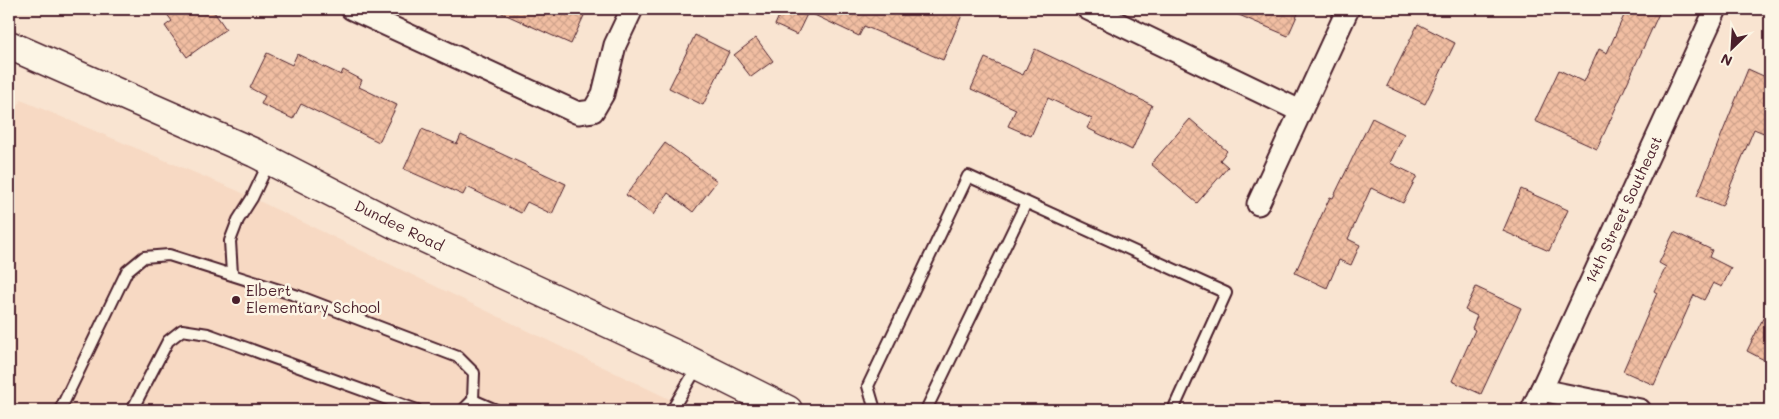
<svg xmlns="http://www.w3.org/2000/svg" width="1779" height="419" viewBox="0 0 1779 419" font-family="Mali,sans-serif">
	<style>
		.built { fill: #f7d9c3 }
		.building { fill: url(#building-cross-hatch); stroke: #4a1f2b }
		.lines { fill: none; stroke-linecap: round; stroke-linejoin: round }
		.lane-casing { stroke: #4a1f2b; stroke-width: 14 }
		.street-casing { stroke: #4a1f2b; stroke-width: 25 }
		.secondary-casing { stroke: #4a1f2b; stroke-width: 31 }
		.lane { stroke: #fcf5e5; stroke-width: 10 }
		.street { stroke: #fcf5e5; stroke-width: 21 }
		.secondary { stroke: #fcf5e5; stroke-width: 28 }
		.poi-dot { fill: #4a1f2b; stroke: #fcf5e5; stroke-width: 2 }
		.labels { text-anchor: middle; stroke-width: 5; stroke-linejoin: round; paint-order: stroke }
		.street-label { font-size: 15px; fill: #4a1f2b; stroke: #fcf5e5 }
		.poi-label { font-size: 15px; fill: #4a1f2b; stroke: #fcf5e5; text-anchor: start }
	</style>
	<defs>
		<pattern id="building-cross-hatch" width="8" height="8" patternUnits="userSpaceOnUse" patternTransform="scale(1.25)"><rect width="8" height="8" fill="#f1bea2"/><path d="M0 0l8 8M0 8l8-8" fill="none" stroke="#d0a38c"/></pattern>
	</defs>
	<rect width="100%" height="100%" fill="#f9e4d1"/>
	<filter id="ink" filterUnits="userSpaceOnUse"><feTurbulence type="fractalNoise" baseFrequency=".02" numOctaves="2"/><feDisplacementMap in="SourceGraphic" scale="10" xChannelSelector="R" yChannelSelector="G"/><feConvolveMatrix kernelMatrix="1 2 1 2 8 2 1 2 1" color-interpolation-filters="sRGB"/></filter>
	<g filter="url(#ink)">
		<path class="built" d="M21 100 236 190 692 410H9V125Z"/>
		<g class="building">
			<path d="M163 9H212L226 29 187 57 165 26 172 21Z"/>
			<path d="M493 9H587L571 44Z"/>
			<path d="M782 9H946L962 15 943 60 864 26 859 36 808 12 797 35 775 25Z"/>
			<path d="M1225 9H1300L1288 36Z"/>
			<path d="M1627 9H1661L1597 149 1535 121 1559 70 1584 82 1599 49 1607 53Z"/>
			<path d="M1418 24 1455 43 1425 104 1387 86Z"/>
			<path d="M695 35 729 52 703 105 669 88Z"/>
			<path d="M756 38 773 61 751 77 734 55Z"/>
			<path d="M1035 49 1152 105 1132 150 1087 128 1092 119 1048 98 1031 136 1008 126 1016 109 971 89 985 58 1023 75Z"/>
			<path d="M267 53 292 65 297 54 341 75 343 70 362 80 359 87 397 105 379 142 301 104 293 119 261 104 265 96 250 88Z"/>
			<path d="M1748 69 1770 79V123L1766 134 1754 129 1722 206 1697 196Z"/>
			<path d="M1372 118 1404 134 1390 163 1417 176 1403 203 1371 188 1348 239 1360 245 1351 265 1339 260 1327 288 1295 273 1330 197 1333 198Z"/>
			<path d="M1190 119 1227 151 1220 160 1228 167 1197 203 1151 164Z"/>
			<path d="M422 129 457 144 461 135 566 184 552 214 527 202 521 213 467 187 463 195 404 169Z"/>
			<path d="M665 143 717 181 693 212 668 193 653 215 626 195Z"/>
			<path d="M1521 189 1568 210 1549 251 1503 231Z"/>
			<path d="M1674 232 1712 250 1709 257 1731 268 1722 287 1713 283 1704 300 1694 295 1654 385 1623 371 1657 293 1654 291 1666 267 1659 263Z"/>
			<path d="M1476 287 1521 308 1481 394 1452 381 1475 330 1472 328 1477 316 1465 310Z"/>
			<path d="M1770 304V363L1747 351Z"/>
		</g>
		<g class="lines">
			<defs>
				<g id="lane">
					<path d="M232 274 230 241 238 220 252 198 269 162"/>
					<path d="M473 400 496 410"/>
					<path d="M60 410 127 271 144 257 169 255 298 296 458 357 474 373 473 400 463 410"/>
					<path d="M132 410 168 341 182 330 208 334 417 410"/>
					<path d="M672 410 698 366"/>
					<path d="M875 410 868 386 968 176 1226 293 1173 410"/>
					<path d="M926 410 1026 203"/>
				</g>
				<g id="street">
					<path d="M352 9 578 113 593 111 603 94 615 45 632 9"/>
					<path d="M1088 9 1300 111"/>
					<path d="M1258 204 1348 9"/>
					<path d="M1541 390 1640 410"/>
					<path d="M1532 410 1716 9"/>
				</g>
				<path id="secondary" d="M9 45 255 153 396 225 690 361 788 410"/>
			</defs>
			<use href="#lane" class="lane-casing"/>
			<use href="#street" class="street-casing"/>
			<use href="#secondary" class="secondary-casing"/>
			<use href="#lane" class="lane"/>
			<use href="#street" class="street"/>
			<use href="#secondary" class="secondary"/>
		</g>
	</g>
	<circle class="poi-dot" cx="236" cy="300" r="5"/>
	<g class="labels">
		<g class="street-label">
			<text transform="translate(1624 210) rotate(-65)" y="5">14th Street Southeast</text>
			<text transform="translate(399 226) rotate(26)" y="5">Dundee Road</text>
		</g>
		<g class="poi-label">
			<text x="246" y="296">Elbert<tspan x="246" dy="17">Elementary School</tspan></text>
		</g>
	</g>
	<rect width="1779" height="419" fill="none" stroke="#fcf5e5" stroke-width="30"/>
	<rect x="15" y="15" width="1749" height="389" fill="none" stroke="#4a1f2b" stroke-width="2" filter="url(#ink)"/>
	<g transform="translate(1732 48) rotate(205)" stroke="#fcf5e5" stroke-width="4" paint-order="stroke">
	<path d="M0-4L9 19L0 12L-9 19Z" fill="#4a1f2b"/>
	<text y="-8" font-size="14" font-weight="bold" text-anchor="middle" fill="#4a1f2b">N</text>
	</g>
</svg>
